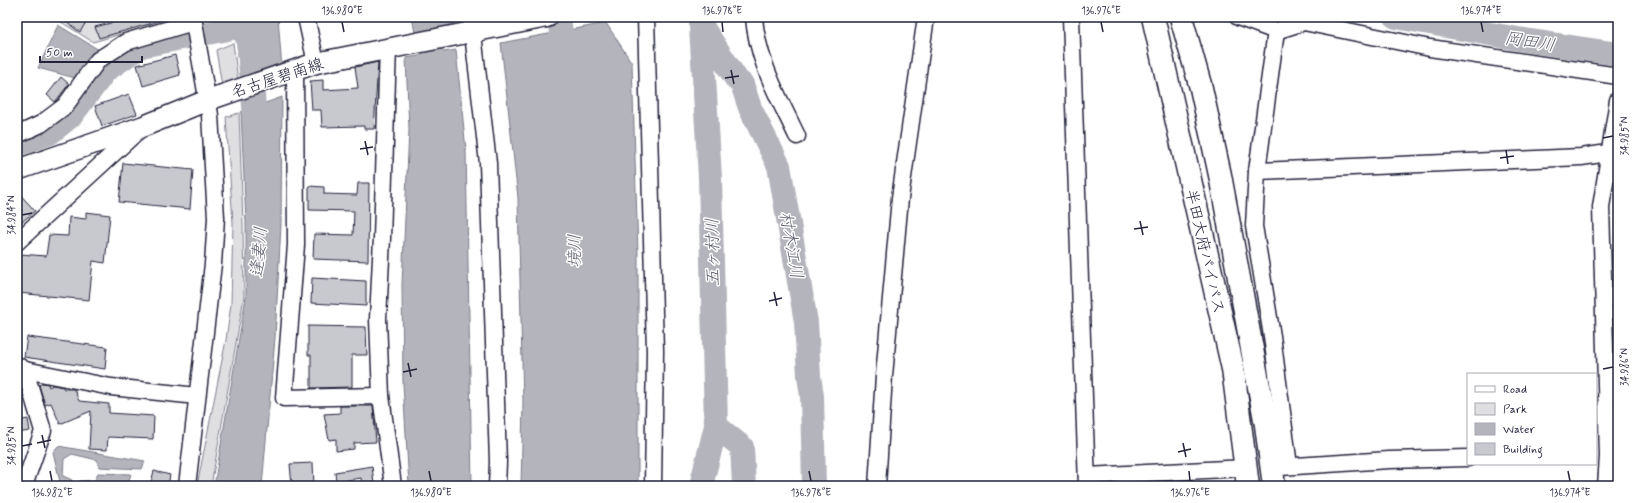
<svg xmlns="http://www.w3.org/2000/svg" width="1635" height="503" viewBox="0 0 1635 503" font-family="Mynerve,'Klee One',sans-serif">
	<style>
		.green { fill: #dfdfe2; stroke: #80808e }
		.water { fill: #b4b4bc; stroke: #7a7a88 }
		.lines { fill: none; stroke-linecap: round; stroke-linejoin: round }
		.river { stroke: #b4b4bc; stroke-width: 24 }
		.building { fill: #c8c8cf; stroke: #22223b }
		.minor-casing { stroke: #22223b; stroke-width: 19 }
		.major-casing { stroke: #22223b; stroke-width: 23 }
		.highway-casing { stroke: #22223b; stroke-width: 25 }
		.minor { stroke: #fff; stroke-width: 16 }
		.major { stroke: #fff; stroke-width: 20 }
		.highway { stroke: #fff; stroke-width: 22 }
		.ticks { fill: none; stroke: #22223b; stroke-width: 1.5 }
		.labels { text-anchor: middle; stroke-width: 3; stroke-linejoin: round; paint-order: stroke }
		.street-label { font-size: 16px; fill: #22223b; stroke: #fff }
		.water-label { font-size: 17px; font-style: italic; fill: #5c5c6f; stroke: #fff }
		.neatline { fill: none; stroke: #22223b; stroke-width: 1.5 }
		.ticks-label { font-size: 10px; text-anchor: middle; fill: #22223b }
	</style>
	<rect width="100%" height="100%" fill="#fff"/>
	<filter id="ink" filterUnits="userSpaceOnUse"><feTurbulence type="fractalNoise" baseFrequency=".025" numOctaves="2"/><feDisplacementMap in="SourceGraphic" scale="8" xChannelSelector="R" yChannelSelector="G"/><feConvolveMatrix kernelMatrix="1 2 1 2 8 2 1 2 1" color-interpolation-filters="sRGB"/></filter>
	<g filter="url(#ink)">
		<g class="green">
			<path d="M53 17H181L93 42Z"/>
			<path d="M233 43 239 88 223 92 216 50Z"/>
			<path d="M239 113 243 223 244 297 211 486H197L226 340 231 304 233 223 226 117Z"/>
		</g>
		<g class="water">
			<path d="M229 17H278L282 69 241 83 237 44Z"/>
			<path d="M412 17H452L454 28 415 33Z"/>
			<path d="M606 23 632 63 638 254V486H521L523 403 518 198 501 43Z"/>
			<path d="M58 25 99 50 75 78 38 68Z"/>
			<path d="M456 50 466 150 472 486H409L403 384 402 284 409 130 406 58Z"/>
			<path d="M282 97 281 225 275 338 262 486H214L246 297V223L241 112Z"/>
			<path d="M58 446 145 461 142 469 99 467 97 460 72 454 64 459 63 476 72 480 71 486H61L53 452Z"/>
			<path d="M98 473 131 474 127 486H79L80 481 95 480Z"/>
		</g>
		<g class="lines">
			<g class="river">
				<path d="M246 17 257 140"/>
				<path d="M428 17 434 86"/>
				<path d="M559 17 565 64"/>
				<path d="M1396 17 1518 39 1618 54"/>
				<path d="M701 25 737 80 742 84 750 108 779 166 806 322 809 376 812 396 814 486"/>
				<path d="M17 145 50 133 71 116 106 70 141 46 248 25"/>
				<path d="M716 426 742 447 744 486"/>
				<path d="M701 486 716 426 710 178 701 27"/>
			</g>
		</g>
		<g class="building">
			<path d="M59 17H80L86 22 80 32Z"/>
			<path d="M134 17H159L160 21 99 38 95 27Z"/>
			<path d="M175 55 180 75 143 86 137 65Z"/>
			<path d="M378 62 374 129H364V126L322 127 321 110H312L310 81 323 80V90L358 88 355 67Z"/>
			<path d="M61 77 69 84 55 102 47 95Z"/>
			<path d="M129 94 137 114 102 126 95 106Z"/>
			<path d="M123 163 193 170 190 209 119 202Z"/>
			<path d="M358 183H369L368 261 313 259 314 234 353 235 354 211 309 210V186L324 187V194L357 195Z"/>
			<path d="M17 191 35 211 17 226Z"/>
			<path d="M86 212 110 215 105 263 93 261 89 300 18 293 20 254 46 256 49 235 68 236 69 217 86 219Z"/>
			<path d="M312 278 366 281V306L311 303Z"/>
			<path d="M308 326 366 327 367 355H352V387L311 388V355H308Z"/>
			<path d="M27 337 107 347 105 369 24 357Z"/>
			<path d="M43 383 48 384 49 387 53 385 63 387 64 389H74L79 401 109 404V413L154 416 153 439 108 437 107 450 89 449 91 411 60 424 51 403 45 405 39 385Z"/>
			<path d="M340 406H373L376 442 354 443V449L336 451V439L329 440 324 414 340 413Z"/>
			<path d="M28 419 30 431 17 433V421Z"/>
			<path d="M313 463 314 486H292L290 464Z"/>
			<path d="M372 466 374 484 362 485 361 478 336 482 335 472Z"/>
			<path d="M154 471 170 475 168 486H150Z"/>
		</g>
		<g class="lines">
			<defs>
				<g id="minor">
					<path d="M306 17 316 63"/>
					<path d="M471 17 488 163 498 462 497 486"/>
					<path d="M646 17 655 351 653 486"/>
					<path d="M754 17C757 60 779 98 797 136"/>
					<path d="M1071 17 1087 486"/>
					<path d="M1238 17 1276 31 1304 22 1430 48 1618 76"/>
					<path d="M388 47 382 238 378 319 381 396 393 486"/>
					<path d="M295 70 296 245 284 398 381 396"/>
					<path d="M17 135 41 124 65 106 98 60 126 42 193 22"/>
					<path d="M1257 171 1276 31"/>
					<path d="M17 242 141 128"/>
					<path d="M17 365 25 370 43 431 26 480 17 479"/>
					<path d="M25 370 111 387 197 396"/>
					<path d="M1289 466 1272 336 1254 226 1257 171 1581 157 1608 153"/>
					<path d="M1280 467 1389 460 1468 458"/>
					<path d="M1087 476 1246 468"/>
					<path d="M187 486 213 264 216 218 210 115 193 17"/>
					<path d="M877 486 884 376 900 198 926 17"/>
					<path d="M1606 486 1608 456 1601 207 1618 100"/>
				</g>
				<path id="major" d="M17 170 144 126 208 100 316 63 547 17"/>
				<g id="highway">
					<path d="M1153 17 1233 369 1248 486"/>
					<path d="M1181 17 1201 88 1220 175 1266 425 1274 486"/>
				</g>
			</defs>
			<use href="#minor" class="minor-casing"/>
			<use href="#major" class="major-casing"/>
			<use href="#highway" class="highway-casing"/>
			<use href="#minor" class="minor"/>
			<use href="#major" class="major"/>
			<use href="#highway" class="highway"/>
		</g>
	</g>
	<path class="ticks" d="M342 22 344 32M722 22 723 32M1101 22 1103 32M1481 22 1483 32M731 70 734 84M725 78 739 76M1603 138 1613 136M365 141 368 155M360 149 373 147M1506 150 1508 164M1500 158 1514 156M22 215 32 213M1140 221 1143 235M1134 229 1148 227M774 292 777 306M769 301 782 298M408 363 411 377M1603 369 1613 367M403 372 417 369M42 435 45 448M37 443 51 440M1183 443 1186 457M22 446 32 444M1178 452 1191 449M50 471 52 481M429 471 431 481M809 471 811 481M1189 471 1190 481M1568 471 1570 481"/>
	<g class="labels">
		<g class="street-label">
			<text transform="translate(277 77) rotate(-18)" y="6">名古屋碧南線</text>
			<text transform="translate(1206 251) rotate(77)" y="6">半田大府パイパス</text>
		</g>
		<g class="water-label">
			<text transform="translate(1530 41) rotate(9)" y="6">岡田川</text>
			<text transform="translate(792 245) rotate(80)" y="6">村木江川</text>
			<text transform="translate(574 251) rotate(-90)" y="6">境川</text>
			<text transform="translate(258 252) rotate(-85)" y="6">逢妻川</text>
			<text transform="translate(712 252) rotate(-91)" y="6">五ヶ村川</text>
		</g>
	</g>
	<rect width="1635" height="503" fill="none" stroke="#fff" stroke-width="44"/>
	<rect x="1467" y="373" width="130" height="92" fill="#ffffff" stroke="#a7a7b1"/>
	<rect x="1475" y="386" width="20" height="6" fill="#ffffff" stroke="#a7a7b1"/>
	<text x="1503" y="393" font-size="12" fill="#22223b">Road</text>
	<rect x="1475" y="403" width="20" height="12" fill="#dfdfe2" stroke="#a7a7b1"/>
	<text x="1503" y="413" font-size="12" fill="#22223b">Park</text>
	<rect x="1475" y="423" width="20" height="12" fill="#b4b4bc" stroke="#a7a7b1"/>
	<text x="1503" y="433" font-size="12" fill="#22223b">Water</text>
	<rect x="1475" y="443" width="20" height="12" fill="#c8c8cf" stroke="#a7a7b1"/>
	<text x="1503" y="453" font-size="12" fill="#22223b">Building</text>
	<path d="M40 56v6h102v-6" fill="none" stroke="#22223b" stroke-width="2"/>
	<text x="46" y="56" font-size="12" fill="#22223b" stroke="#ffffff" stroke-width="3" paint-order="stroke">50 m</text>
	<rect x="22" y="22" width="1591" height="459" class="neatline"/>
	<g class="ticks-label">
		<text x="342" y="14">136.980°E</text>
		<text x="722" y="14">136.978°E</text>
		<text x="1101" y="14">136.976°E</text>
		<text x="1481" y="14">136.974°E</text>
		<text transform="translate(1624 136) rotate(-90)" y="4">34.985°N</text>
		<text transform="translate(11 215) rotate(-90)" y="4">34.984°N</text>
		<text transform="translate(1624 367) rotate(-90)" y="4">34.986°N</text>
		<text transform="translate(11 446) rotate(-90)" y="4">34.985°N</text>
		<text x="52" y="496">136.982°E</text>
		<text x="431" y="496">136.980°E</text>
		<text x="811" y="496">136.978°E</text>
		<text x="1190" y="496">136.976°E</text>
		<text x="1570" y="496">136.974°E</text>
	</g>
</svg>
